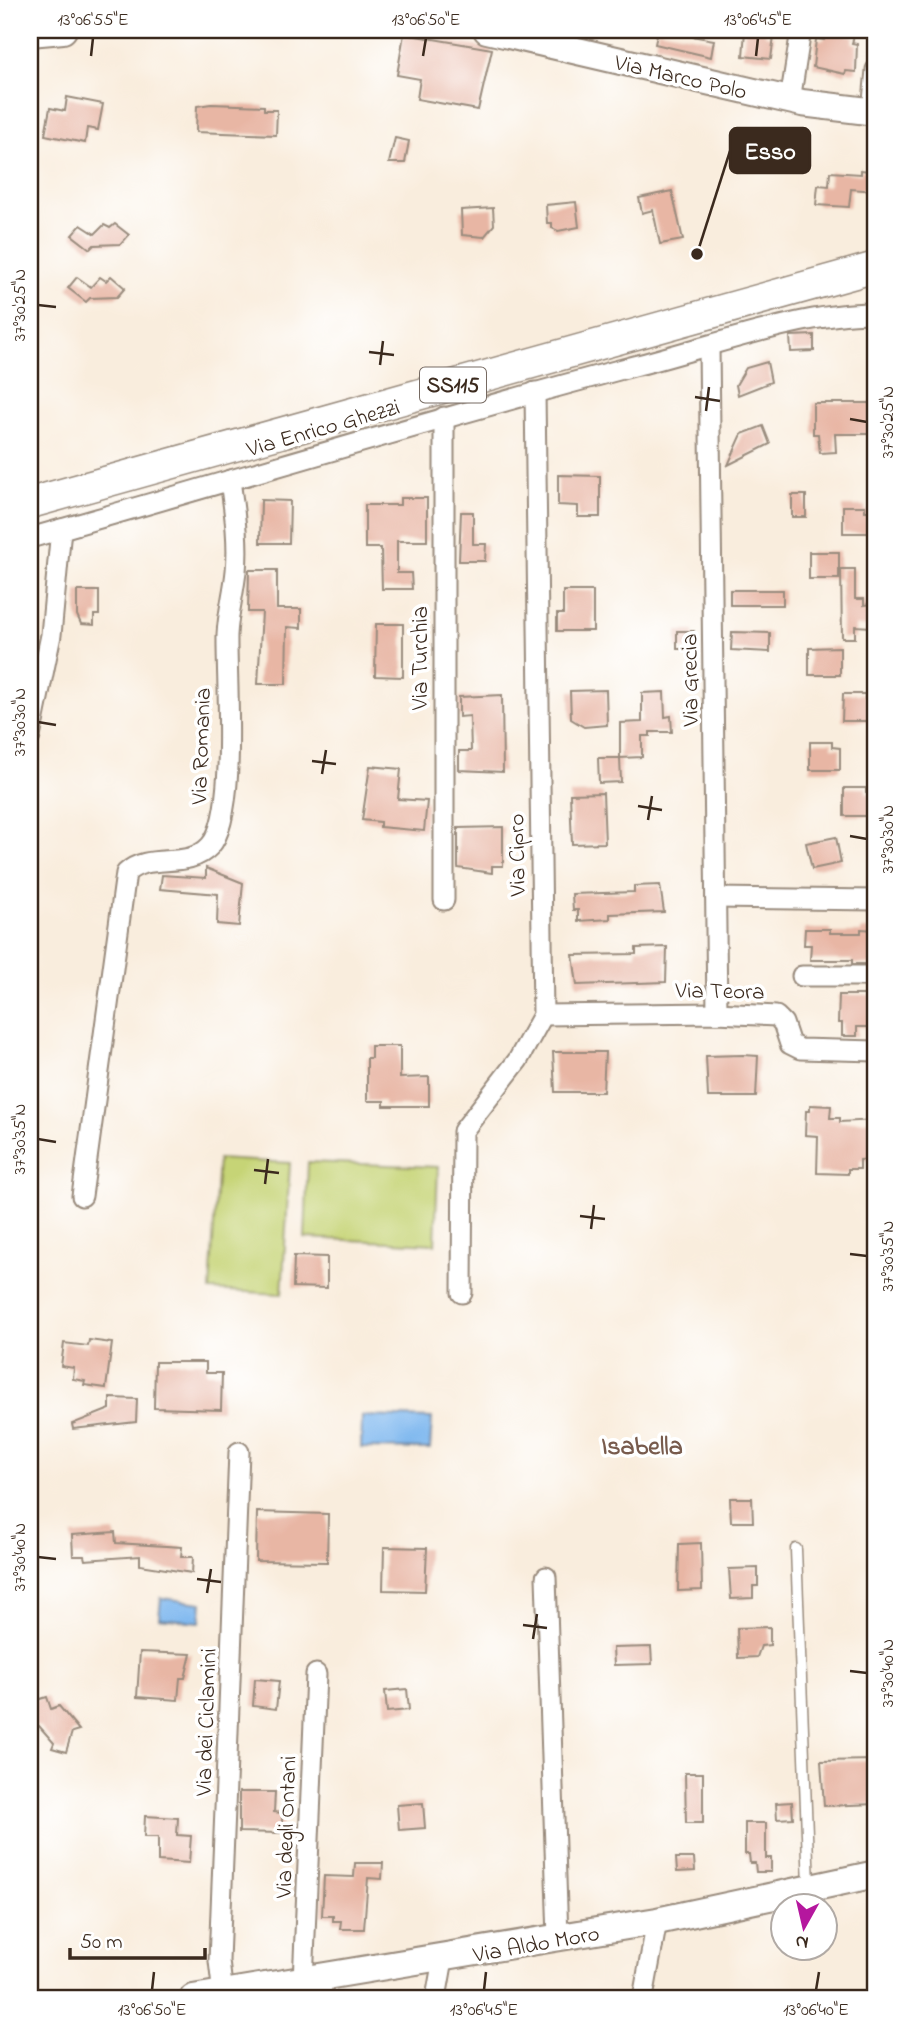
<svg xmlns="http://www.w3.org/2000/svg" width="906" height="2028" viewBox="0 0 906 2028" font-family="'Indie Flower',sans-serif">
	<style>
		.green { fill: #c6d476; stroke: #807f4a; stroke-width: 2 }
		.water { fill: #7fb8ef; stroke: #5d7186; stroke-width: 2 }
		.building { fill: #e8b6a4 }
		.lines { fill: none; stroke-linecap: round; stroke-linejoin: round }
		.lane-casing { stroke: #9a8c7e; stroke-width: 13 }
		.street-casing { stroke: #9a8c7e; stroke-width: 23 }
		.secondary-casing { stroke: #9a8c7e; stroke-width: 30 }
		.primary-casing { stroke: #9a8c7e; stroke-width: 33 }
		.lane { stroke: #fff; stroke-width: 10 }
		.street { stroke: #fff; stroke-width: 19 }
		.secondary { stroke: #fff; stroke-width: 26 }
		.primary { stroke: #fff; stroke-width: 30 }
		.ticks { fill: none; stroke: #3b2a1e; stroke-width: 2.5 }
		.labels { text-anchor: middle; stroke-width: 7; stroke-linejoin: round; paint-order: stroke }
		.shield { fill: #fff; stroke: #766a62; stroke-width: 2 }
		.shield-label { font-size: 21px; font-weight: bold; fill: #3b2a1e }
		.street-label { font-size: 23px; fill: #3b2a1e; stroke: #fff }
		.quarter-label { font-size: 26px; font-weight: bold; fill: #785b4d; stroke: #fff }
		.leader { fill: none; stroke: #3b2a1e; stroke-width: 2.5 }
		.callout-dot { fill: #3b2a1e; stroke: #fff; stroke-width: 2.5 }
		.callout { fill: #3b2a1e; stroke: #3b2a1e; stroke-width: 2.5 }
		.callout-label { font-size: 24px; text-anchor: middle; font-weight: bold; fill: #fff }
		.neatline { fill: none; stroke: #3b2a1e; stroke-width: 2.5 }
		.ticks-label { font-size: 18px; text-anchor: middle; fill: #3b2a1e }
	</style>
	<rect width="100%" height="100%" fill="#fff"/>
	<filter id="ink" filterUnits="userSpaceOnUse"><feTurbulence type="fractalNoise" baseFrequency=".0143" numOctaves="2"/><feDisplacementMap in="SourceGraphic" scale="14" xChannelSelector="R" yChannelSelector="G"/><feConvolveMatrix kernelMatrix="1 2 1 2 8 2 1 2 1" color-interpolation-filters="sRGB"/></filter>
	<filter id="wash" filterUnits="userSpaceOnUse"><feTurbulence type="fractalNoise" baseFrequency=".00686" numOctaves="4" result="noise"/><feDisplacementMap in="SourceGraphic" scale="28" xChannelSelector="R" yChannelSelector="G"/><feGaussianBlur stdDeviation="1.57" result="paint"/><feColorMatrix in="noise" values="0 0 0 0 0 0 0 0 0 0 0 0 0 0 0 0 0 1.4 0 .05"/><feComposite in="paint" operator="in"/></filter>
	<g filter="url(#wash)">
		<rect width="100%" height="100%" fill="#f9eddd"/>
		<g class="green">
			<path d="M218 1159 290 1163 282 1294 210 1290Z"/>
			<path d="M308 1162 438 1167 435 1244 305 1238Z"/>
		</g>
		<g class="water">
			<path d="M362 1416 432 1418 430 1449 361 1448Z"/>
			<path d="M161 1598 202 1603 200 1622 159 1618Z"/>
		</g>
		<g id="blocks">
			<g class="building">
				<path d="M658 30 714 40 711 57 655 44Z"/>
				<path d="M751 30H766L765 35 774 36 771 59 743 56 745 31Z"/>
				<path d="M825 32 854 36 852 43 857 44 856 72 846 71 845 74 813 67 816 39 824 40Z"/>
				<path d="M404 34 492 49 478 110 417 99 420 79 397 75Z"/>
				<path d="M67 97 103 104 98 130 87 128 85 143 45 135 50 108 65 111Z"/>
				<path d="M211 104 264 106V110H277L276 135 196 132 197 106Z"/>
				<path d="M395 138 409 141 405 163H389Z"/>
				<path d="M861 170 876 172V191L851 189 849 207 816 205 818 185 829 186 830 172 861 174Z"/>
				<path d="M672 191 683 240 660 244 653 210 642 213 639 198Z"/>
				<path d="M576 202 579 227 558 231 552 228V223H547L546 205Z"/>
				<path d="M493 208 494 225 484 237 462 235 461 210Z"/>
				<path d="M115 224 129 235 121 244 94 245 90 249 72 235 81 225 95 234 104 225 110 228Z"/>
				<path d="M111 276 125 288 117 297 90 298 86 302 68 288 77 277 91 287 100 277 106 281Z"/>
				<path d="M814 335V351L791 352 790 336Z"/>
				<path d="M767 362 771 382 738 395 736 385 746 368Z"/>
				<path d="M813 403H876V434H835L836 452 820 453 818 434H813Z"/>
				<path d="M763 426 770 444 728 465 742 434Z"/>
				<path d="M558 475 600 476V517H578V506L558 505Z"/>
				<rect x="792" y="495" width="14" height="22"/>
				<path d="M400 498H427V541H397V573H411L412 589H382L381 548H365V505H400Z"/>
				<path d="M261 500 290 501 289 543H260Z"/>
				<path d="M843 506H865V511H873V533H843Z"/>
				<path d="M461 512H473V544H486L485 561H459Z"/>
				<rect x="809" y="552" width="30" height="27"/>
				<path d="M841 569H855V599H864V605L872 604V627L855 626V638H842Z"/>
				<path d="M249 570H277V609H301V628L287 627 286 684H258L262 612H248Z"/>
				<rect x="730" y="590" width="53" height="15"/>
				<path d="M77 591H99V615H94V625L81 624 77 615Z"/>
				<path d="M563 591H593V631H557V614H563Z"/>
				<path d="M376 624H403V677L375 676Z"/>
				<rect x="677" y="631" width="17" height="18"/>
				<path d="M732 632 770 633V652L731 650Z"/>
				<path d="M840 647V675H809V648Z"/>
				<path d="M606 690 607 725 584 727 571 719 570 691Z"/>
				<path d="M664 692 665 717 671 716 672 732H650V736H642V757L620 758V723L642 722V693Z"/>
				<path d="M843 694H865V699H873V721H842Z"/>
				<path d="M502 695 503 772 459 770V751H471L470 716 459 717V697Z"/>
				<path d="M810 742H832V747L840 748V770H810Z"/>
				<path d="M598 758H620L621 782 599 783Z"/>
				<path d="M370 766 401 769 398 799 427 801 424 831 380 827V822L362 820Z"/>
				<path d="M844 788H866V793H874V816H844Z"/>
				<path d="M603 793 605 843 572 844 570 794Z"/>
				<path d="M503 827V866H492V873L458 868V828Z"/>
				<path d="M836 837 841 863 812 869 806 843Z"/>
				<path d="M206 868 243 883 239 926 217 924 218 894 160 889 162 875 206 878Z"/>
				<path d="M660 885 664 912 610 914V919L578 921V910H573L572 894 634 892V886Z"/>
				<path d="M805 929H830V933H861V929L876 930V964H852V960H810L811 945H804Z"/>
				<path d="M667 947 666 982 577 985 573 955 636 954V948Z"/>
				<path d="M839 995H876V1027H857V1036H842V1023H838Z"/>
				<path d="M371 1046H400V1078L429 1077V1106H384V1101H367V1058H371Z"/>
				<path d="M553 1052H605L603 1092H555Z"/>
				<path d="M743 1055 758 1056 756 1097H708L706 1056Z"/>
				<path d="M810 1105 831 1106 830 1118H840V1122L876 1120V1159L860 1160V1169H848V1174L817 1173 818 1136 805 1135 806 1111H810Z"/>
				<path d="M294 1256 327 1257V1288L293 1287Z"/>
				<path d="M89 1340 112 1343 106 1388 84 1385 85 1381 73 1379 74 1368 61 1366 64 1343 88 1346Z"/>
				<path d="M155 1362H206V1373H222L221 1410 154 1408Z"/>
				<path d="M110 1398 137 1399 136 1422 73 1429 72 1424 110 1409Z"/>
				<path d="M730 1498H752L753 1522H731Z"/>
				<path d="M257 1512 328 1514 327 1562 256 1561Z"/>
				<path d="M115 1532 116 1543 182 1547 181 1557H193L192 1573 140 1565V1556L85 1560 84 1556H73L72 1535Z"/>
				<path d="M701 1543 702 1590 678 1591 679 1544Z"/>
				<path d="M384 1547 427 1548 425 1591 383 1590Z"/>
				<path d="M758 1568V1586H753V1598L731 1599 729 1569Z"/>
				<path d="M770 1627V1645L761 1646 757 1657 738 1658 737 1628Z"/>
				<path d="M651 1647 652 1664 614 1665 613 1648Z"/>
				<path d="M140 1652 191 1654 185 1678H180L178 1700 137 1697Z"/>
				<path d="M255 1679 279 1681 276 1709 253 1706Z"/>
				<path d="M407 1689 409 1710 387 1712 385 1691Z"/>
				<path d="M47 1697 51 1709 59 1706 79 1730 72 1732 66 1752 52 1748 54 1743 39 1726 30 1729V1702Z"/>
				<path d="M874 1760 876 1804 824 1806 821 1761Z"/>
				<path d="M685 1773H703V1823H686Z"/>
				<path d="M239 1792H275L274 1812 282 1813V1833L239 1832Z"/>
				<path d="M792 1802 793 1818 777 1819 776 1803Z"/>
				<path d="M423 1803 425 1828 399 1830 397 1805Z"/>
				<path d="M145 1816 178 1818 177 1835 191 1836 189 1863 158 1861V1837H144Z"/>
				<path d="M745 1823H766V1858H771V1872H756L755 1863H750L749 1854H745Z"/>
				<path d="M676 1858H694L695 1871 677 1872Z"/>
				<path d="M355 1863H383L382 1879 368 1878 364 1929H340L341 1921H333V1916H322L324 1876 354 1877Z"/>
			</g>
		</g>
	</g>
	<g filter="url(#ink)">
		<use href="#blocks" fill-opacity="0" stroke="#9a8c7e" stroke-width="2"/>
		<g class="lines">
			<defs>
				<path id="lane" d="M796 1549 809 1886"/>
				<g id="street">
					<path d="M790 101 801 30"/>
					<path d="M872 111 876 70"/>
					<path d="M709 347 717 1013"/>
					<path d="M30 538C232 481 432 419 634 366 707 348 802 312 876 313"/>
					<path d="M30 737 51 635 61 529"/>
					<path d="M716 898 876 900"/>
					<path d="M444 900V417"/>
					<path d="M802 976H876"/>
					<path d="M543 1015 717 1013 776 1016 783 1023 790 1044 800 1049 876 1051"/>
					<path d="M82 1196 126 873C149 851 187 871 210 846 238 815 226 680 227 635 228 613 234 592 236 571 239 540 234 510 230 480"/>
					<path d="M462 1293 463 1131 518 1060 543 1015 535 392"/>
					<path d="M546 1577 558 1938"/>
					<path d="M303 1982 316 1674"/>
					<path d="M223 1995 219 1961 239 1452"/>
					<path d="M320 1998 324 1978"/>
					<path d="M436 1998 443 1959"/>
					<path d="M643 1998 657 1921"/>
				</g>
				<g id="secondary">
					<path d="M487 30 802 103 876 112"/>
					<path d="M30 33 63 30"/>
					<path d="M193 1998 657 1921 876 1874"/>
				</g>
				<path id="primary" d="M30 503 876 267"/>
			</defs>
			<use href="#lane" class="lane-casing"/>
			<use href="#street" class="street-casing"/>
			<use href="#secondary" class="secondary-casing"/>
			<use href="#primary" class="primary-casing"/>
			<use href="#lane" class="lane"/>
			<use href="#street" class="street"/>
			<use href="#secondary" class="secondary"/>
			<use href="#primary" class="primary"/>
		</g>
	</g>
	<path class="ticks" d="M91 56 93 38M423 56 426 38M756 56 758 38M38 305 56 307M369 352 394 355M380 365 383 341M695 397 720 401M706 411 709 387M850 419 867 422M38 722 56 725M312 761 336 764M322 774 326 750M638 806 662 810M648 820 652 796M850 836 867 839M38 1139 56 1142M254 1170 279 1173M265 1184 268 1159M580 1216 605 1219M591 1229 594 1205M850 1254 867 1256M38 1557 56 1559M197 1579 221 1582M207 1593 211 1569M523 1625 547 1628M533 1639 537 1614M850 1671 867 1673M152 1990 154 1972M484 1990 486 1972M816 1990 819 1972"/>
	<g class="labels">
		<rect class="shield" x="420" y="367.5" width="66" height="35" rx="5"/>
		<g class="shield-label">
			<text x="453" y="392">SS115</text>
		</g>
		<g class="street-label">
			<text transform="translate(681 76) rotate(13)" y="8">Via Marco Polo</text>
			<text transform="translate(323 427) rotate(-16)" y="8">Via Enrico Ghezzi</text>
			<text transform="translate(419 658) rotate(-90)" y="8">Via Turchia</text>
			<text transform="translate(689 680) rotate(-91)" y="8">Via Grecia</text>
			<text transform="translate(200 746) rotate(-88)" y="8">Via Romania</text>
			<text transform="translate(516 855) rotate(-91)" y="8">Via Cipro</text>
			<text transform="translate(720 990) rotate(1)" y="8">Via Teora</text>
			<text transform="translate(205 1722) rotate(-88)" y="8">Via dei Ciclamini</text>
			<text transform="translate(285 1827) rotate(-88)" y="8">Via degli Ontani</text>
			<text transform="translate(536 1943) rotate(-10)" y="8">Via Aldo Moro</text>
		</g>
		<g class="quarter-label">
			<text x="642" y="1454">Isabella</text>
		</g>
	</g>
	<path class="leader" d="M697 254L730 151"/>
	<circle class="callout-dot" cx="697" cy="254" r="7"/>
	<rect class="callout" x="730" y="128" width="80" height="45" rx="7"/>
	<g class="callout-label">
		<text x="770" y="159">Esso</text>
	</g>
	<rect width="906" height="2028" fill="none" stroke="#fff" stroke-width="77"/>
	<g transform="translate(804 1927) rotate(188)"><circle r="33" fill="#ffffff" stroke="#b1aaa5" stroke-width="2"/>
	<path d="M0-5L12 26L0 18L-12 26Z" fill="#b5179e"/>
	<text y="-10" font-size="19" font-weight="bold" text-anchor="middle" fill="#3b2a1e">N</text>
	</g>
	<path d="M70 1948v10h135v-10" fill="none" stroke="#3b2a1e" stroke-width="3.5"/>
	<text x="80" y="1948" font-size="21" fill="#3b2a1e" stroke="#ffffff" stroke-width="5" paint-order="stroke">50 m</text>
	<rect x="38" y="38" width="829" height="1952" class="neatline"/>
	<g class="ticks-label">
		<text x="93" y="25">13°06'55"E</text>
		<text x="426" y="25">13°06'50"E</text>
		<text x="758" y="25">13°06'45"E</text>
		<text transform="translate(19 305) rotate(-90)" y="6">37°30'25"N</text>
		<text transform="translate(887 422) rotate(-90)" y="6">37°30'25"N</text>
		<text transform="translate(19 722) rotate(-90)" y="6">37°30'30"N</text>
		<text transform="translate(887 839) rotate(-90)" y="6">37°30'30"N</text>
		<text transform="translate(19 1139) rotate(-90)" y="6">37°30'35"N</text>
		<text transform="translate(887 1256) rotate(-90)" y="6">37°30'35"N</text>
		<text transform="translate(19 1557) rotate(-90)" y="6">37°30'40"N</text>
		<text transform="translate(887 1673) rotate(-90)" y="6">37°30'40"N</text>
		<text x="152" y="2015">13°06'50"E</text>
		<text x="484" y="2015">13°06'45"E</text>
		<text x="816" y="2015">13°06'40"E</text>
	</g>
</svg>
